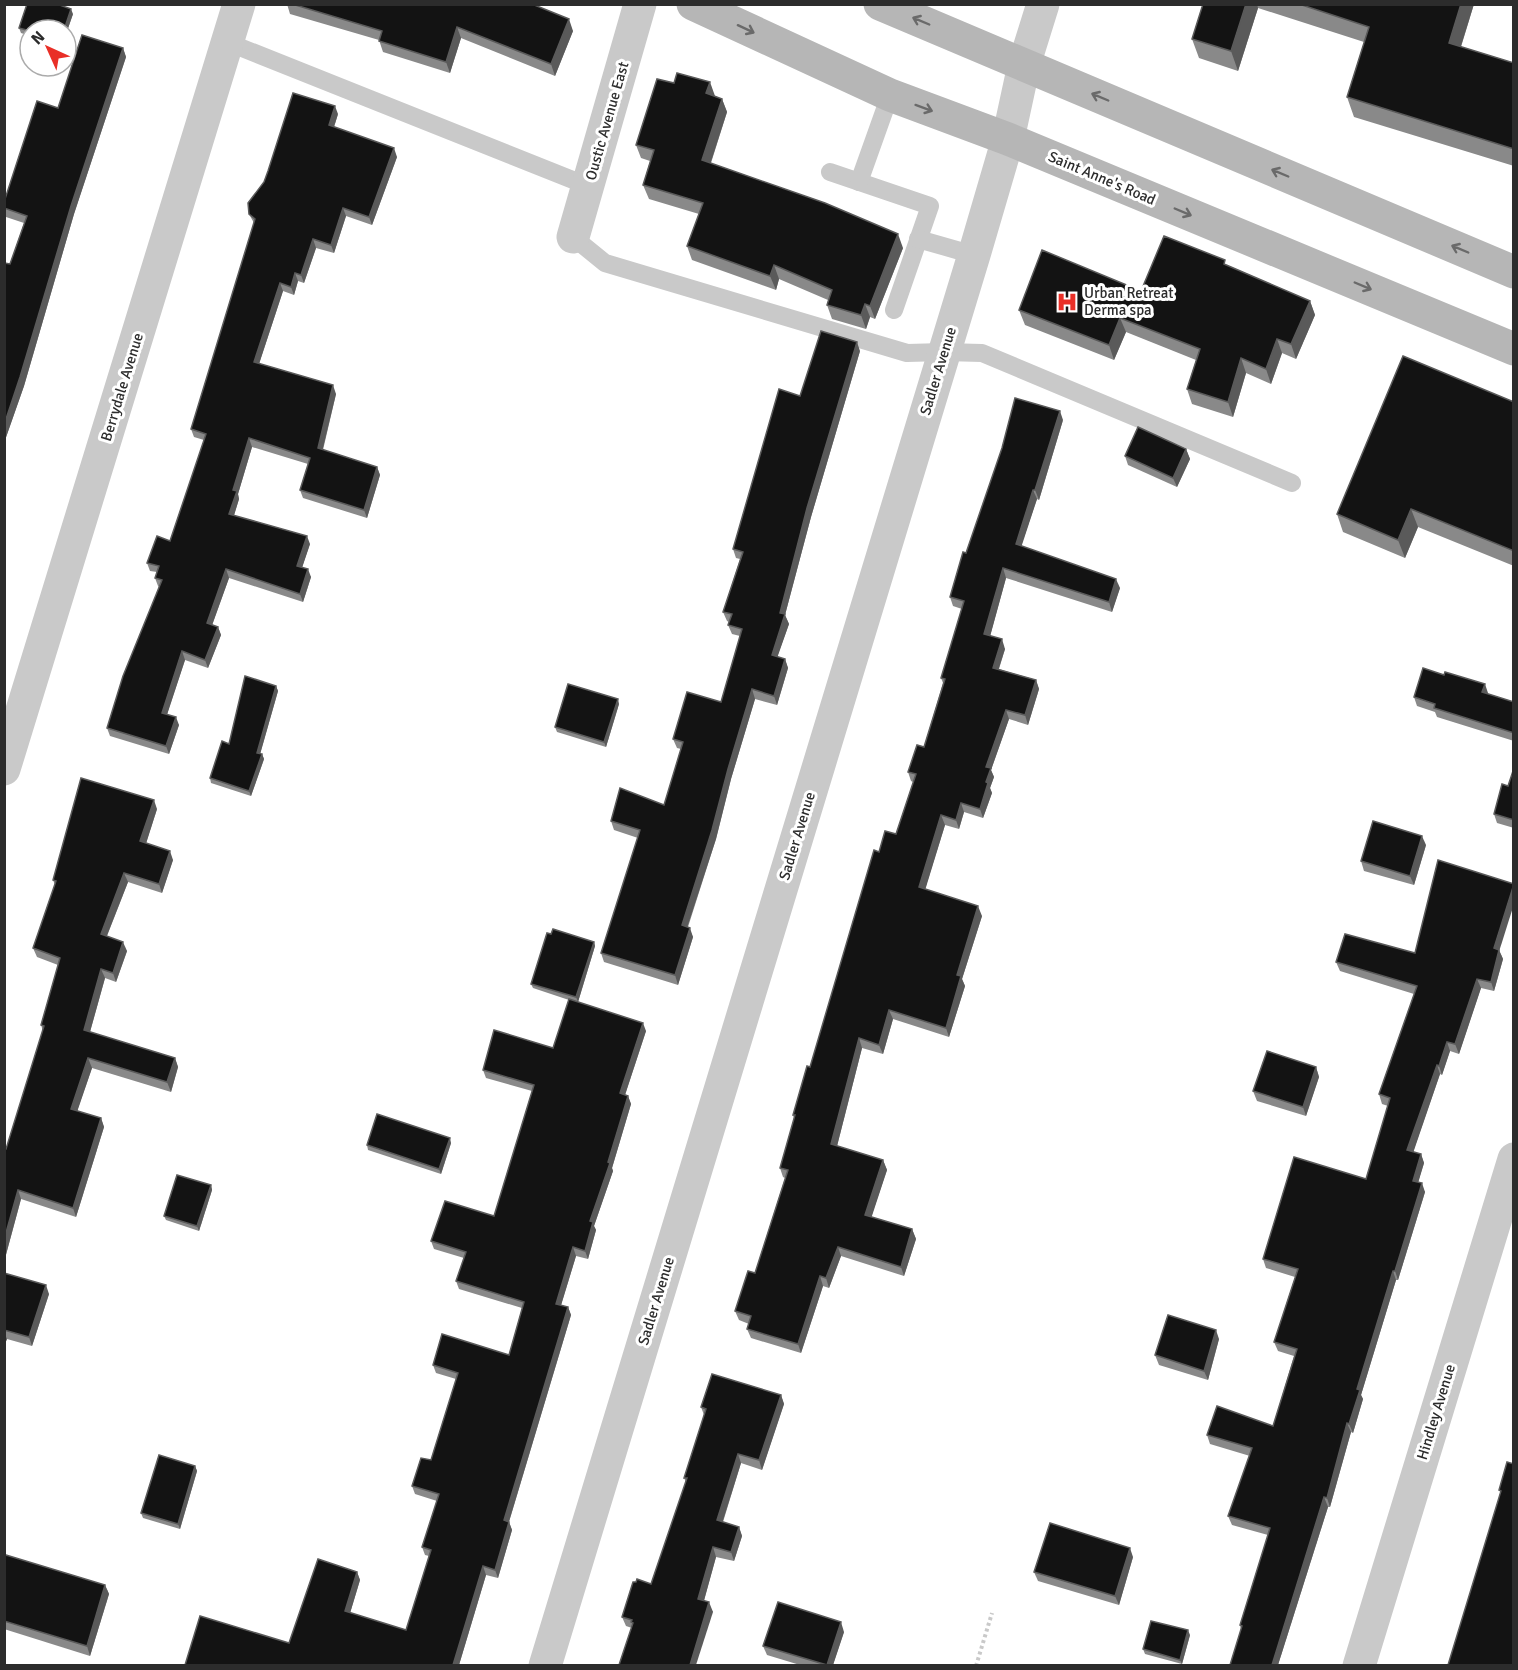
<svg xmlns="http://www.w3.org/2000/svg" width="1518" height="1670" viewBox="0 0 1518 1670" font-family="Signika,sans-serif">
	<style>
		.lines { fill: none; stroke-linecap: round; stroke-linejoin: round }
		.path { stroke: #c9c9c9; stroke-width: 4; stroke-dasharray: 3 3; stroke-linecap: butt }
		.service { stroke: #c9c9c9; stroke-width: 18 }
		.minor { stroke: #c9c9c9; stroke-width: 33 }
		.secondary { stroke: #b6b6b6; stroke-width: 33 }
		.wall { fill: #898989 }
		.shaded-wall { fill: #5a5a5a }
		.building { fill: #131313; stroke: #5a5a5a; stroke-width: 1.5 }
		.oneway { stroke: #6a6a6a }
		.labels { text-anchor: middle; stroke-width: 6; stroke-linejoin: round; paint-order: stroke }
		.street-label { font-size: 15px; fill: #2c2c2c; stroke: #fff }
		.poi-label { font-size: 15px; fill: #2c2c2c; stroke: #fff; text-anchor: start }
	</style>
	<rect width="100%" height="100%" fill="#fff"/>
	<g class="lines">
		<path class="path" d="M976 1666 992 1613"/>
		<g class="service">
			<path d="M227 42 588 186"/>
			<path d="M830 172 930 206 894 310"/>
			<path d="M859 182 890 95"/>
			<path d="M573 237 605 263 907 353 944 352 982 353 1292 483"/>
			<path d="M918 239 974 255"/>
		</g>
		<g class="minor">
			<path d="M573 237 640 4"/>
			<path d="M4 769 239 4"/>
			<path d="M545 1666 974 255 1008 139 1024 65 1043 4"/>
			<path d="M1359 1666 1514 1159"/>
		</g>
		<g class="secondary">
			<path d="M693 4 890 95 1008 139 1514 349"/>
			<path d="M880 4 1514 272"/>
		</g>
	</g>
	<g class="wall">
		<path d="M287 4H532L573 31 555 76 461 38 450 73 383 52 379 40 290 14Z"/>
		<path d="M1203 4H1474L1461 47 1514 63V166L1354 117 1347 97 1364 42 1258 8 1238 71 1199 58 1192 39Z"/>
		<path d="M73 14 66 34V30H30V36L21 33 19 28Z"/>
		<path d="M123 48 126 57 74 214 24 386 4 443V263L10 264 24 223 6 217 4 213V202L58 108Z"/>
		<path d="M715 96 722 99 727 112 711 163 903 248 875 319 870 317 866 329 832 319 827 305 828 300 779 279 776 290 692 260 687 246 699 214 649 199 643 185 650 161 641 158 636 145Z"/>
		<path d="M338 114 334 127 397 157 372 225 346 216 334 253 316 248 304 283 298 281 294 295 283 291 259 364 336 394 323 450 377 467 380 475 367 518 303 498 300 490 308 464 252 447 238 494 239 499 234 515 310 544 302 567 311 577 303 602 229 578 212 625 218 627 221 635 208 668 185 660 167 714 179 725 169 754 110 736 107 728 159 587 158 586 155 578 157 572 150 571 147 563 170 541 204 440 194 437 191 429 254 223 249 214Z"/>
		<path d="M1227 265 1310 301 1315 315 1296 359 1282 353 1271 384 1246 373 1233 417 1192 404 1187 389 1196 360 1126 332 1114 360 1025 325 1019 310 1141 291Z"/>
		<path d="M860 351 811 517 785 615 789 624 777 657 785 659 788 668 777 705 755 699 731 779 716 839 688 927 693 937 678 985 604 962 601 953 638 838 614 830 611 821 664 805 681 749 677 748 673 739 721 702 740 636 732 634 728 625 729 622 727 621 723 612 740 559 736 558 733 549 800 396Z"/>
		<path d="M1514 402V566L1418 527 1405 558 1343 532 1337 514Z"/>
		<path d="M1063 420 1039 500 1037 499 1021 546 1120 588 1112 612 1006 578 990 636 1005 649 999 669 1036 680 1039 689 1028 725 1009 719 991 770 994 777 990 788 992 793 983 818 964 812 959 829 945 825 925 889 982 916 962 979 965 986 949 1037 893 1019 883 1054 862 1048 837 1146 883 1160 887 1170 871 1217 912 1229 916 1239 904 1276 841 1256 829 1288 823 1286 801 1353 751 1338 747 1329 749 1324 739 1320 735 1311 755 1273 785 1178 783 1177 780 1168 794 1118 793 1115 810 1067 879 852 896 834 913 782 911 781 908 772 924 747 943 683 941 678 962 609 953 606 950 597 966 553Z"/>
		<path d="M1186 449 1190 459 1177 487 1128 465 1125 456Z"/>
		<path d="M276 686 278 691 260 754H262L264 759 251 796 211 783 210 778 229 744Z"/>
		<path d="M1488 693V694L1514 702V741L1437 717 1435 712 1417 706 1414 697Z"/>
		<path d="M619 704 606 747 557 732 555 727Z"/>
		<path d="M1514 768V828L1497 823 1494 814 1508 786Z"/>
		<path d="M157 809 146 843 173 860 162 893 128 882 107 936 127 951 116 982 105 978 90 1032 175 1058 178 1067 171 1092 92 1068 77 1111 101 1118 104 1127 76 1217 21 1199 4 1262 6 1149 43 1031 41 1025 58 965 37 957 33 948 55 885 53 880Z"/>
		<path d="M1426 845 1414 885 1364 871 1361 861Z"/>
		<path d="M594 942 595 946 578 1002 646 1031 625 1095 628 1096 631 1104 612 1168 613 1171 594 1226 596 1230 588 1259 576 1256 561 1305 568 1307 571 1315 509 1522 512 1530 498 1578 486 1575 459 1665 289 1643 357 1572 360 1580 350 1613 406 1630 429 1556 425 1555 422 1547 437 1501 415 1494 412 1486 431 1460 456 1379 436 1373 433 1365 509 1355 522 1308 459 1289 456 1281 464 1258 434 1249 431 1241 494 1216 532 1091 486 1078 483 1070 553 1048 569 1000 533 988 531 984Z"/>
		<path d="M1499 950 1503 959 1494 991 1481 988 1459 1054 1450 1051 1442 1075 1440 1074 1413 1152 1421 1154 1424 1163 1418 1182 1425 1192 1398 1280H1396L1361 1395 1363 1399 1353 1433 1351 1432 1330 1507H1328L1278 1665H1230L1241 1629 1240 1625 1268 1535 1232 1525 1228 1516 1250 1456 1210 1444 1207 1435 1273 1426 1294 1356 1278 1351 1274 1342 1295 1277 1266 1268 1263 1259 1366 1179 1388 1106 1382 1104 1379 1094 1414 994 1340 971 1336 962 1415 953Z"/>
		<path d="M1316 1067 1319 1077 1306 1116 1257 1101 1253 1091Z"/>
		<path d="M451 1143 441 1174 368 1150 367 1145Z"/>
		<path d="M211 1185 212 1190 199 1231 166 1220 164 1216Z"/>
		<path d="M4 1273 49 1294 32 1346 7 1339 4 1346Z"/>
		<path d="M1219 1339 1208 1380 1159 1365 1155 1355Z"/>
		<path d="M781 1395 784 1404 762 1470 741 1463 723 1522 739 1527 742 1536 734 1561 716 1557 704 1600 713 1612 632 1628 626 1626 622 1617 651 1584 686 1482 684 1478 704 1415 701 1407Z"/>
		<path d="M195 1466 197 1471 180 1529 143 1518 141 1513Z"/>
		<path d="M1133 1557 1119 1605 1038 1581 1034 1572Z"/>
		<path d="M4 1559 105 1585 109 1594 90 1656 4 1629Z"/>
		<path d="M844 1632 833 1665H800L767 1655 763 1646Z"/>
		<path d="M1190 1635 1182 1664 1145 1654 1143 1649Z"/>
	</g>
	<g class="shaded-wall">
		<path d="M1246 4H1257L1258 8 1238 71 1231 51Z"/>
		<path d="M1461 4H1474L1456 62 1449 43Z"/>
		<path d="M71 9 73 14 66 34V30H64Z"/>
		<path d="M569 19 573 31 555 76 551 64Z"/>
		<path d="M457 27 461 38 450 73 446 62Z"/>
		<path d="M123 48 126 57 74 214 24 386 4 443V425L71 206Z"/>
		<path d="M710 82 715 96 711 107 706 93Z"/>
		<path d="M722 99 727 112 707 174 702 160Z"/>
		<path d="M335 106 338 114 332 133 329 125Z"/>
		<path d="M394 148 397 157 372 225 369 217Z"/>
		<path d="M343 208 346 216 334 253 331 245Z"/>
		<path d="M898 234 903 248 875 319 870 306Z"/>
		<path d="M313 239 316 248 304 283 301 275Z"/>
		<path d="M774 265 779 279 776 290 770 276Z"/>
		<path d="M295 273 298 281 294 295 291 287Z"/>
		<path d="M280 283 283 291 257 370 254 362Z"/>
		<path d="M1310 301 1315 315 1296 359 1291 344Z"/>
		<path d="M865 304 870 317 866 329 861 315Z"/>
		<path d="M1120 318 1126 332 1114 360 1109 345Z"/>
		<path d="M1277 339 1282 353 1271 384 1266 369Z"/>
		<path d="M857 342 860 351 811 517 785 615 789 624 775 664 772 655 780 613 807 508Z"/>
		<path d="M1241 358 1246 373 1233 417 1228 402Z"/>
		<path d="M333 385 336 394 321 456 318 448Z"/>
		<path d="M1060 411 1063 420 1039 500 1035 490Z"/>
		<path d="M249 438 252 447 238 494 239 499 232 522 229 514 233 490Z"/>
		<path d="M1186 449 1190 459 1177 487 1173 478Z"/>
		<path d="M377 467 380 475 367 518 364 510Z"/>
		<path d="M1033 490 1037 499 1019 554 1016 544Z"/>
		<path d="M1411 509 1418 527 1405 558 1398 540Z"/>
		<path d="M307 536 310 544 300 574 297 566Z"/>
		<path d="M1003 568 1006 578 988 644 984 634Z"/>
		<path d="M226 569 229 578 210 631 207 623Z"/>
		<path d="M308 569 311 577 303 602 300 594Z"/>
		<path d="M1116 579 1120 588 1112 612 1109 602Z"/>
		<path d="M218 627 221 635 208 668 205 660Z"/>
		<path d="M1002 639 1005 649 996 677 993 668Z"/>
		<path d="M182 651 185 660 165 721 162 713Z"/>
		<path d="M785 659 788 668 777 705 774 696Z"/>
		<path d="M1036 680 1039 689 1028 725 1025 715Z"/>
		<path d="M1485 684 1488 693 1486 701 1482 692Z"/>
		<path d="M276 686 278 691 259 758 257 753Z"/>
		<path d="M752 689 755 699 731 779 716 839 685 934 682 925Z"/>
		<path d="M618 699 619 704 606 747 604 742Z"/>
		<path d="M1006 710 1009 719 991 770 994 777 990 788 992 793 983 818 980 809 986 782V767Z"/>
		<path d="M176 717 179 725 169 754 166 746Z"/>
		<path d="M262 754 264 759 251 796 249 791Z"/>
		<path d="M154 800 157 809 144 850 140 841Z"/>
		<path d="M961 803 964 812 959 829 956 820Z"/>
		<path d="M941 815 945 825 923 897 919 887Z"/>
		<path d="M1422 836 1426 845 1414 885 1410 876Z"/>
		<path d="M170 851 173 860 162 893 159 884Z"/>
		<path d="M124 873 128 882 104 943 101 934Z"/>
		<path d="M1514 884V904L1497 958 1494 948Z"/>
		<path d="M978 906 982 916 962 979 965 986 949 1037 946 1028 957 975Z"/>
		<path d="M690 928 693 937 678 985 675 975Z"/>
		<path d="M123 942 127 951 116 982 113 973Z"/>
		<path d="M594 942 595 946 578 1002 576 997Z"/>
		<path d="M1499 950 1503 959 1494 991 1491 982Z"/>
		<path d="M101 969 105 978 88 1039 84 1030Z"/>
		<path d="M1477 979 1481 988 1459 1054 1455 1044Z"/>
		<path d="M889 1010 893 1019 883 1054 879 1045Z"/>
		<path d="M643 1023 646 1031 623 1101 620 1093Z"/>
		<path d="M859 1038 862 1048 835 1154 831 1144Z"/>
		<path d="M1447 1042 1450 1051 1442 1075 1439 1066Z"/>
		<path d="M88 1058 92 1068 75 1118 71 1109Z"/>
		<path d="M175 1058 178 1067 171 1092 167 1082Z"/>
		<path d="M1437 1065 1440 1074 1411 1159 1407 1150Z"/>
		<path d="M1316 1067 1319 1077 1306 1116 1303 1107Z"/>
		<path d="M628 1096 631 1104 612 1168 613 1171 594 1226 596 1230 588 1259 585 1251 590 1221Z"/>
		<path d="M101 1118 104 1127 76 1217 73 1208Z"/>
		<path d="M450 1138 451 1143 441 1174 439 1169Z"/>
		<path d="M1421 1154 1424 1163 1416 1190 1413 1181Z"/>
		<path d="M883 1160 887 1170 869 1225 865 1215Z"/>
		<path d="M1422 1183 1425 1192 1398 1280 1395 1271Z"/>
		<path d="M211 1185 212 1190 199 1231 197 1226Z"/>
		<path d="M18 1190 21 1199 4 1262V1240Z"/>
		<path d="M912 1229 916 1239 904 1276 901 1267Z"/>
		<path d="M573 1247 576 1256 559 1312 556 1304Z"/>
		<path d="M838 1247 841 1256 829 1288 826 1278Z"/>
		<path d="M1393 1271 1396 1280 1361 1395 1363 1399 1353 1433 1349 1424 1357 1389Z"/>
		<path d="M820 1276 823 1286 801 1353 798 1344Z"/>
		<path d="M46 1285 49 1294 32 1346 29 1337Z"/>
		<path d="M568 1307 571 1315 507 1528 504 1520Z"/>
		<path d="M1216 1330 1219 1339 1208 1380 1204 1371Z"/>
		<path d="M4 1332 7 1339 4 1346Z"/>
		<path d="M781 1395 784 1404 762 1470 759 1460Z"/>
		<path d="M1347 1423 1351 1432 1330 1507 1327 1498Z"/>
		<path d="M738 1454 741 1463 720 1530 717 1520Z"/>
		<path d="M195 1466 197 1471 180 1529 178 1524Z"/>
		<path d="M1324 1497 1328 1507 1278 1665H1272Z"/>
		<path d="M509 1522 512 1530 498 1578 495 1570Z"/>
		<path d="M739 1527 742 1536 734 1561 731 1552Z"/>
		<path d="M713 1547 716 1557 702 1608 698 1599Z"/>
		<path d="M1130 1548 1133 1557 1119 1605 1115 1596Z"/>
		<path d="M483 1566 486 1575 459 1665H453Z"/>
		<path d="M357 1572 360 1580 348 1620 345 1611Z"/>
		<path d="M105 1585 109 1594 90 1656 87 1646Z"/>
		<path d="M709 1602 713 1612 696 1665H690Z"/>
		<path d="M841 1622 844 1632 833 1665H827Z"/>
		<path d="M1188 1630 1190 1635 1182 1664 1180 1660Z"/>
	</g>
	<g class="building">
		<path d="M27 4H57L71 9 64 30H30V31L19 28Z"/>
		<path d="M292 4H532L569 19 551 64 457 27 446 62 379 41 382 31Z"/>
		<path d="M1203 4H1246L1231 51 1192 39Z"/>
		<path d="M1299 4H1461L1449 43 1514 63V149L1347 97 1369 27Z"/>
		<path d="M82 35 123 48 71 206 20 377 4 425V263L10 264 27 216 4 208V202L37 101 58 108Z"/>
		<path d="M677 73 710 82 706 93 722 99 702 160 825 203 898 234 870 306 865 304 861 315 827 305 832 290 774 265 770 276 687 246 703 203 643 185 654 150 636 145 657 79 674 83Z"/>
		<path d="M293 93 335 106 329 125 394 148 369 217 343 208 331 245 313 239 301 275 295 273 291 287 280 283 254 362 333 385 318 448 377 467 364 510 300 490 310 458 249 438 233 490 237 491 229 514 307 536 297 566 308 569 300 594 226 569 207 623 218 627 205 660 182 651 162 713 176 717 166 746 107 728 123 676 162 580 155 578 159 566 147 563 157 536 170 541 206 434 191 429 255 219 249 214 248 203 264 182 268 171Z"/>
		<path d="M1164 236 1225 260 1224 264 1310 301 1291 344 1277 339 1266 369 1241 358 1228 402 1187 389 1200 349 1120 318 1109 345 1019 310 1042 250 1141 291Z"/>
		<path d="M821 331 857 342 807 508 780 613 785 614 772 655 785 659 774 696 752 689 728 769 712 830 682 925 690 928 675 975 601 953 640 830 611 821 620 788 664 805 683 742 673 739 687 692 721 702 742 629 728 625 732 614 723 612 743 552 733 549 779 389 800 396Z"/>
		<path d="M1403 356 1514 402V551L1411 509 1398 540 1337 514Z"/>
		<path d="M1015 398 1060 411 1035 490H1033L1016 544 1116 579 1109 602 1003 568 984 634 1002 639 993 668 1036 680 1025 715 1006 710 986 767 991 768 986 782 988 783 980 809 961 803 956 820 941 815 919 887 978 906 957 975 961 976 946 1028 889 1010 879 1045 859 1038 831 1144 883 1160 865 1215 912 1229 901 1267 838 1247 826 1278 820 1276 798 1344 747 1329 751 1316 735 1311 748 1271 755 1273 788 1170 780 1168 795 1115H793L807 1066 810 1067 874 850 879 852 885 831 896 834 916 774 908 772 917 745 924 747 945 679 941 678 964 601 950 597 963 552 966 553 1002 448Z"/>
		<path d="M1138 427 1186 449 1173 478 1125 456Z"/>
		<path d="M1423 668 1444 675 1445 672 1485 684 1482 692 1514 702V733L1434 708 1435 704 1414 697Z"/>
		<path d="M245 676 276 686 257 753 262 754 249 791 210 778 222 741 229 744Z"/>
		<path d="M568 684 618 699 604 742 555 727Z"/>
		<path d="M1514 768V820L1494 814 1502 784 1508 786Z"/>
		<path d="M81 778 154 800 140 841 170 851 159 884 124 873 101 934 123 942 113 973 101 969 84 1030 175 1058 167 1082 88 1058 71 1109 101 1118 73 1208 18 1190 4 1240V1148L6 1149 44 1026 41 1025 60 958 33 948 56 881 53 880Z"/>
		<path d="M1373 821 1422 836 1410 876 1361 861Z"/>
		<path d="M1438 860 1514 884 1494 948 1499 950 1491 982 1477 979 1455 1044 1447 1042 1439 1066 1437 1065 1407 1150 1421 1154 1413 1181 1422 1183 1395 1271H1393L1357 1389 1360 1390 1349 1424 1347 1423 1327 1498 1324 1497 1272 1665H1230L1242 1626 1240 1625 1270 1528 1228 1516 1252 1448 1207 1435 1217 1406 1273 1426 1297 1349 1274 1342 1298 1269 1263 1259 1294 1157 1366 1179 1390 1098 1379 1094 1417 986 1336 962 1345 934 1415 953Z"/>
		<path d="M553 929 594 942 576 997 531 984 547 933 551 934Z"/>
		<path d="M569 999 643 1023 620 1093 628 1096 608 1162 610 1163 590 1221 593 1222 585 1251 573 1247 556 1304 568 1307 504 1520 509 1522 495 1570 483 1566 453 1665H185L200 1616 289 1643 318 1559 357 1572 345 1611 406 1630 431 1550 422 1547 439 1494 412 1486 421 1458 431 1460 458 1373 433 1365 442 1334 509 1355 524 1302 456 1281 466 1252 431 1241 445 1201 494 1216 534 1085 483 1070 494 1030 553 1048Z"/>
		<path d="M1267 1051 1316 1067 1303 1107 1253 1091Z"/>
		<path d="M377 1114 450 1138 439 1169 367 1145Z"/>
		<path d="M177 1175 211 1185 197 1226 164 1216Z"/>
		<path d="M4 1273 46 1285 29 1337 4 1330Z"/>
		<path d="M1168 1315 1216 1330 1204 1371 1155 1355Z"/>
		<path d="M712 1374 781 1395 759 1460 738 1454 717 1520 739 1527 731 1552 713 1547 698 1599 709 1602 690 1665H619L633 1623 631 1622 632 1620 622 1617 633 1582H636L637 1579 651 1584 687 1478H684L706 1409 701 1407Z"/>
		<path d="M159 1455 195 1466 178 1524 141 1513Z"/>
		<path d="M1507 1462 1514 1464V1665H1448L1501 1491 1499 1490Z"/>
		<path d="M1050 1523 1130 1548 1115 1596 1034 1572Z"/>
		<path d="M6 1555 105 1585 87 1646 4 1621V1559Z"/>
		<path d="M778 1602 841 1622 827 1665 763 1646Z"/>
		<path d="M1151 1621 1188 1630 1180 1660 1143 1649Z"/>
	</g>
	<defs><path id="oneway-shaft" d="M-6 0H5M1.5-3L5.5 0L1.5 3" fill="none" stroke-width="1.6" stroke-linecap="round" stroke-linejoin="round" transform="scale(1.5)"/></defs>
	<g class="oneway">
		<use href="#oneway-shaft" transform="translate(921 21) rotate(-157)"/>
		<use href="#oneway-shaft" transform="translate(746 29) rotate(25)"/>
		<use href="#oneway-shaft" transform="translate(1100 97) rotate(-157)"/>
		<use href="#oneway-shaft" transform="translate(924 108) rotate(20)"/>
		<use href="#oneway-shaft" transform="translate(1280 173) rotate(-157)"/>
		<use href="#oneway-shaft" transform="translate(1183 212) rotate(23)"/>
		<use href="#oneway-shaft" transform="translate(1460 249) rotate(-157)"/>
		<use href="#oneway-shaft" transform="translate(1363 286) rotate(23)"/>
	</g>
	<defs>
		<symbol id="hospital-bare" viewBox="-9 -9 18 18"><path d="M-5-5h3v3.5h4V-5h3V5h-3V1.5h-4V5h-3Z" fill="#e92f27" stroke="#fff" stroke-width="2.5" paint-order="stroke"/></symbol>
	</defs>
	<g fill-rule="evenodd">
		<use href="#hospital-bare" x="1052" y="287" width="30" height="30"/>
	</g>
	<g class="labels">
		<g class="street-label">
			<text transform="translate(607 121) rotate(-74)" y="5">Oustic Avenue East</text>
			<text transform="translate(1102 178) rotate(23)" y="5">Saint Anne's Road</text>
			<text transform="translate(938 371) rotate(-73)" y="5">Sadler Avenue</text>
			<text transform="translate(122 387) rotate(-73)" y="5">Berrydale Avenue</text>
			<text transform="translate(797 836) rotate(-73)" y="5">Sadler Avenue</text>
			<text transform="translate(656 1301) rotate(-73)" y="5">Sadler Avenue</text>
			<text transform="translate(1436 1412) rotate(-73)" y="5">Hindley Avenue</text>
		</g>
		<g class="poi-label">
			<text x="1084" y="298">Urban Retreat<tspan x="1084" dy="17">Derma spa</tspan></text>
		</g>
	</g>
	<rect width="1518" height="1670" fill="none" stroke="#2c2c2c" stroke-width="12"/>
	<g transform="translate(48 48) rotate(315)"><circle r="28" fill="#ffffff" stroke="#ababab" stroke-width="1.5"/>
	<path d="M0-4.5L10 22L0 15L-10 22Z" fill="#e92f27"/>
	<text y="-9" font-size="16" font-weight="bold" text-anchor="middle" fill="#2c2c2c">N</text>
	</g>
</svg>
